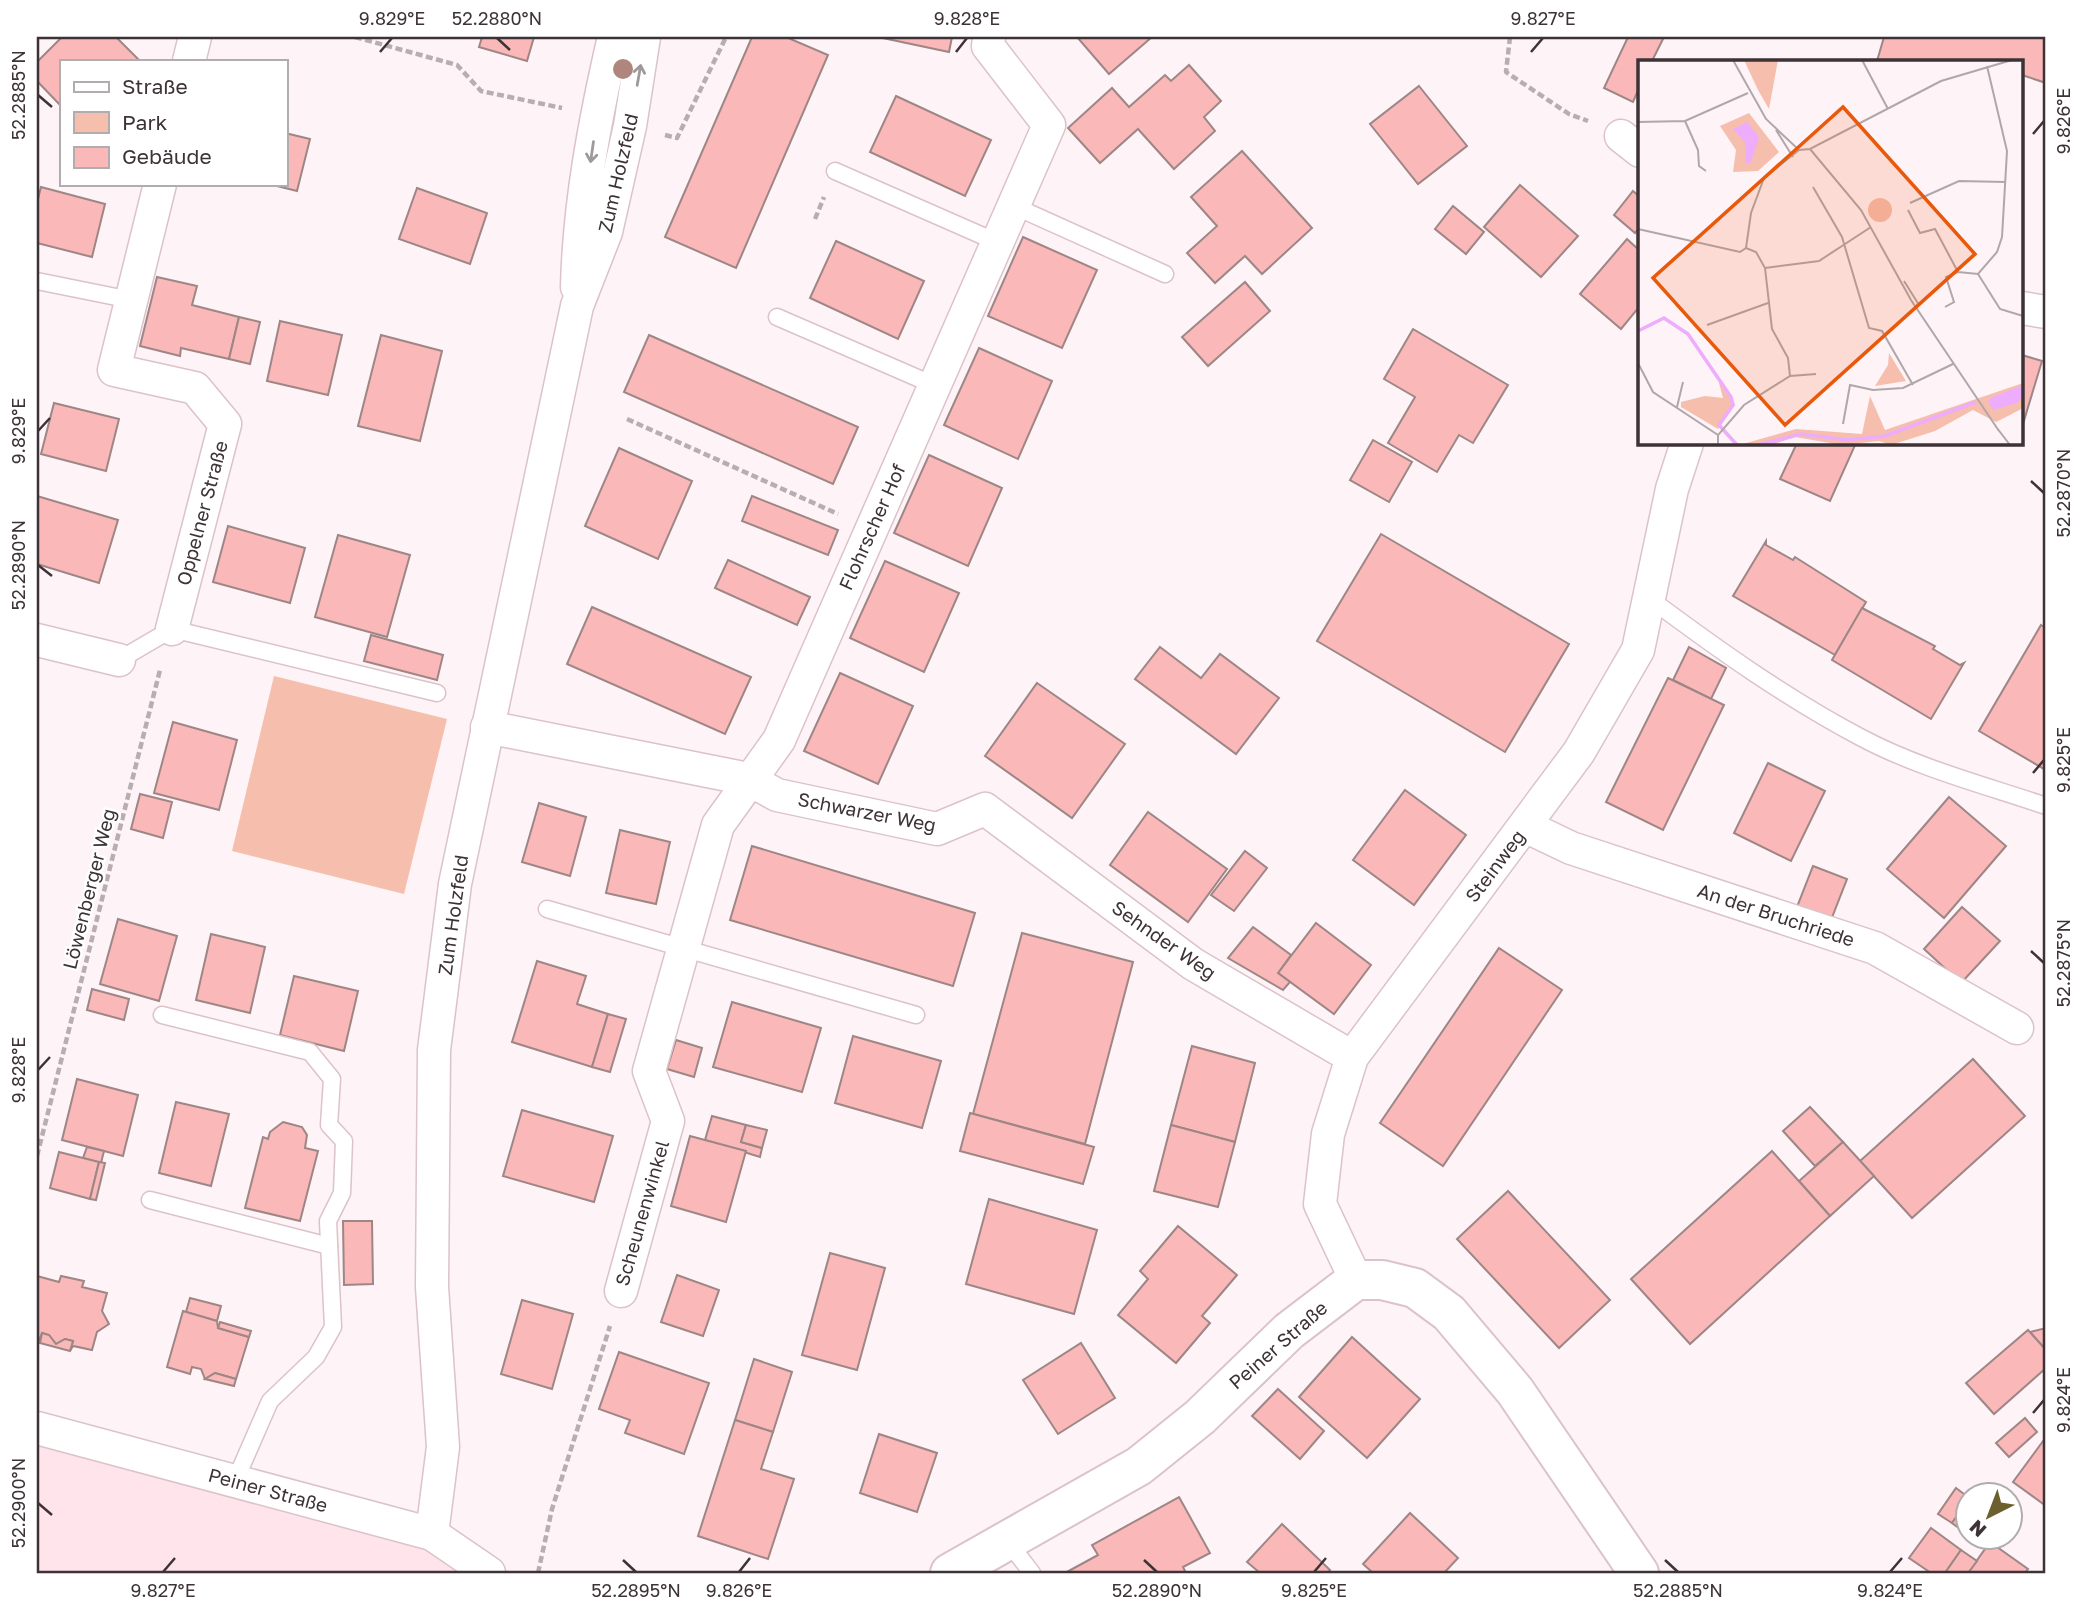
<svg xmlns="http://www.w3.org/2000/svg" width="2083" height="1610" viewBox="0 0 2083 1610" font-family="'Golos Text',sans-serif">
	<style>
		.built { fill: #ffe4eb }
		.green { fill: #f6bead }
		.building { fill: #fab8b8; stroke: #9e8686; stroke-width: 2 }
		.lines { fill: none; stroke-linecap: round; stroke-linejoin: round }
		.service-casing { stroke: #dbc3c9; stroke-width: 19 }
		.minor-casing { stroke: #dbc3c9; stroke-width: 35 }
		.tertiary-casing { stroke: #dbc3c9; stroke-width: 42 }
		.path { stroke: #b8aeb1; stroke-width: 4.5; stroke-dasharray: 7 3.5; stroke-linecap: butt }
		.service { stroke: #fff; stroke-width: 16 }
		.minor { stroke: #fff; stroke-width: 32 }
		.tertiary { stroke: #fff; stroke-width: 38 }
		.tree { fill: #ae867c }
		.oneway { stroke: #9e999a }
		.ticks { fill: none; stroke: #3d3336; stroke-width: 2.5 }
		.labels { text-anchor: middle; stroke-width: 5; stroke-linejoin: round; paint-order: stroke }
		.street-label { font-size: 19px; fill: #3d3336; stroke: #fff }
		.inset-river { fill: none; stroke: #edacfc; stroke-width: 3.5 }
		.inset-road { fill: none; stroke: #b1a6a9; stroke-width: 2 }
		.view { fill: #e8590c; fill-opacity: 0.15; stroke: #e8590c; stroke-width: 3.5 }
		.inset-edge { fill: none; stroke: #3d3336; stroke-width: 3.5 }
		.neatline { fill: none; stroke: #3d3336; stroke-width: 2.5 }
		.ticks-label { font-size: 18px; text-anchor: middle; fill: #3d3336 }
	</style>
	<rect width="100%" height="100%" fill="#fef3f6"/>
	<path class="built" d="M37 1428 432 1534 457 1573H37Z"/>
	<path class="green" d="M274 676 447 719 404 894 232 851Z"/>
	<g class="building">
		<path d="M62 37H116L140 61H61V106L37 81V62Z"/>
		<path d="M482 37H534L527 61 479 47Z"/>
		<path d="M752 37H786L828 55 736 268 665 237Z"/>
		<path d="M878 37H952L949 52Z"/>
		<path d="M1077 37H1152L1109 74Z"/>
		<path d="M1628 37H1664L1652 61H1640V86L1633 102 1604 88Z"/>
		<path d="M1884 37H2046V83L2022 75V61H1877Z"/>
		<path d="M1189 65 1221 101 1204 117 1215 131 1174 169 1138 129 1100 163 1068 128 1112 88 1129 107 1165 75 1171 81Z"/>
		<path d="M1419 86 1467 146 1418 184 1370 124Z"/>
		<path d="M896 96 991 140 965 196 870 152Z"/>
		<path d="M285 133 310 139 297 191 269 184H285Z"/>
		<path d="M1242 151 1312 228 1262 274 1245 256 1215 283 1187 253 1217 226 1191 197Z"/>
		<path d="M1520 185 1578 236 1541 277 1484 227Z"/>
		<path d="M41 187 105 204 92 257 37 243V203Z"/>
		<path d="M417 188 487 213 470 264 399 239Z"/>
		<path d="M1633 191 1640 197V227L1635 233 1614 215Z"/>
		<path d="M1453 206 1484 232 1466 254 1435 229Z"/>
		<path d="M1023 237 1097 270 1062 348 988 316Z"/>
		<path d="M1627 239 1640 251V306L1621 329 1580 294Z"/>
		<path d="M836 241 924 281 898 339 810 298Z"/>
		<path d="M157 277 197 286 192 305 239 317 229 359 181 348 180 356 140 346Z"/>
		<path d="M1245 282 1270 311 1208 366 1182 337Z"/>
		<path d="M239 317 260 322 250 364 229 359Z"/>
		<path d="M280 321 342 335 328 395 267 381Z"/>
		<path d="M1413 329 1508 385 1473 443 1459 435 1437 472 1388 443 1415 397 1384 379Z"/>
		<path d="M381 335 442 351 420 441 358 426Z"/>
		<path d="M649 335 858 427 833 484 624 392Z"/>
		<path d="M979 348 1052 381 1018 459 944 425Z"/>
		<path d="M2022 355 2042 361 2023 424H2022Z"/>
		<path d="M54 403 119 419 106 471 41 454Z"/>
		<path d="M1373 440 1412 462 1389 502 1350 480Z"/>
		<path d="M1797 443H1856L1830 501 1780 479Z"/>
		<path d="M619 448 692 481 658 559 585 526Z"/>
		<path d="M929 455 1002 488 968 566 894 533Z"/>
		<path d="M37 496 118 520 99 583 37 564Z"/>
		<path d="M752 496 838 530 828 555 742 521Z"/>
		<path d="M228 526 305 548 290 603 213 582Z"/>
		<path d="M1381 534 1569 644 1505 752 1317 641Z"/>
		<path d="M338 535 410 555 387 637 315 617Z"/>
		<path d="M1766 541V545L1793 560 1795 557 1866 602 1835 655 1733 596Z"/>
		<path d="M728 560 810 597 797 625 715 588Z"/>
		<path d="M885 561 959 593 924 672 850 638Z"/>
		<path d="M592 607 751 677 725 734 567 664Z"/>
		<path d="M1862 608 1935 646 1933 649 1960 665 1964 663 1931 719 1832 660Z"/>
		<path d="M2041 625 2046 628 2044 769 1979 731Z"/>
		<path d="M371 635 443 655 437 680 364 661Z"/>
		<path d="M1160 647 1201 678 1220 654 1279 698 1236 754 1135 679Z"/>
		<path d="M1689 647 1726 668 1711 699 1673 680Z"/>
		<path d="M840 673 913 706 878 784 804 751Z"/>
		<path d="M1668 678 1724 705 1663 830 1606 802Z"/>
		<path d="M1037 683 1125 744 1072 818 985 756Z"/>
		<path d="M173 722 237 740 219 810 154 793Z"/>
		<path d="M1768 763 1825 791 1791 861 1734 833Z"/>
		<path d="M1405 790 1466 835 1414 905 1353 860Z"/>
		<path d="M140 794 172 802 163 838 131 829Z"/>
		<path d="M1949 797 2006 846 1944 918 1887 869Z"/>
		<path d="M539 803 586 817 570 876 522 862Z"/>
		<path d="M1148 812 1227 869 1188 922 1110 865Z"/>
		<path d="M620 830 670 842 656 904 606 893Z"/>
		<path d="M752 846 975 913 953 986 730 920Z"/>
		<path d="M1245 851 1267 868 1234 911 1211 895Z"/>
		<path d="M1813 866 1847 879 1831 920 1797 907Z"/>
		<path d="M1962 907 2000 941 1961 983 1924 949Z"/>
		<path d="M118 919 177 936 159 1001 100 984Z"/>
		<path d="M1316 923 1371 965 1334 1014 1278 973Z"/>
		<path d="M1253 927 1291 955 1278 973 1290 982 1283 990 1228 958Z"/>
		<path d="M1022 933 1133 962 1085 1144 973 1114Z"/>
		<path d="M211 934 265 947 250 1013 196 1000Z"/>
		<path d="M1499 948 1562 990 1443 1166 1380 1123Z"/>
		<path d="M537 961 586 976 577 1004 608 1014 592 1067 512 1042Z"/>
		<path d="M294 976 358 991 344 1051 280 1035Z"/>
		<path d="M92 989 129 999 124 1020 87 1010Z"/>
		<path d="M732 1002 821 1028 802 1092 713 1067Z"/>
		<path d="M608 1014 626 1019 610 1072 592 1067Z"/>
		<path d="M853 1036 941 1061 922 1128 835 1103Z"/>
		<path d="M676 1040 702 1048 694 1077 667 1069Z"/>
		<path d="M1192 1046 1255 1063 1235 1142 1171 1125Z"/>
		<path d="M1973 1059 2025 1116 1912 1218 1860 1161Z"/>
		<path d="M77 1079 138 1095 123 1156 62 1140Z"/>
		<path d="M176 1102 229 1114 211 1186 159 1173Z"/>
		<path d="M1810 1107 1843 1142 1815 1166 1783 1131Z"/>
		<path d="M522 1110 613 1136 594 1202 503 1176Z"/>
		<path d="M970 1113 1094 1147 1083 1184 960 1151Z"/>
		<path d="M712 1116 746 1125 741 1142 762 1148 760 1157 705 1140Z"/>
		<path d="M283 1122 302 1127 307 1135 305 1148 318 1151 300 1221 245 1208 263 1137 268 1139 270 1132Z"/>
		<path d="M746 1125 767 1130 762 1148 741 1142Z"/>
		<path d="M1171 1125 1235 1142 1218 1207 1154 1191Z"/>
		<path d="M690 1136 746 1151 726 1222 671 1206Z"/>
		<path d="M1843 1142 1874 1176 1830 1216 1799 1181Z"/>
		<path d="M87 1147 104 1151 101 1163 83 1158Z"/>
		<path d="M1772 1151 1830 1216 1690 1344 1631 1279Z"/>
		<path d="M59 1152 99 1162 90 1199 50 1188Z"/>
		<path d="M99 1162 105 1163 96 1200 90 1199Z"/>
		<path d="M1508 1191 1610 1300 1559 1348 1457 1239Z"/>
		<path d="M989 1199 1097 1230 1074 1314 966 1284Z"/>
		<path d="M343 1221H372L373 1284 344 1285Z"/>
		<path d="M1178 1226 1237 1275 1202 1316 1210 1323 1176 1363 1118 1315 1148 1279 1140 1271Z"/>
		<path d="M830 1253 885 1268 857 1370 802 1355Z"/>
		<path d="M677 1275 719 1290 703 1336 661 1322Z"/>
		<path d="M37 1276 59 1282 61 1276 84 1281 82 1287 107 1293 102 1311 109 1324 97 1332 92 1350 73 1346 70 1351 73 1341 65 1339 56 1344 49 1335 42 1333 38 1343Z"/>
		<path d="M190 1298 221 1306 217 1321 186 1312Z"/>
		<path d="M522 1300 573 1314 552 1389 501 1374Z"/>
		<path d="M183 1311 217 1321 218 1328 249 1337 236 1379 215 1373 205 1379 201 1369 192 1367 190 1374 167 1367Z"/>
		<path d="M220 1322 251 1331 249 1337 218 1328Z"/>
		<path d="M2046 1328V1350L2030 1332Z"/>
		<path d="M2028 1330 2046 1350V1368L1994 1414 1966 1383Z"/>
		<path d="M42 1333 49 1335 56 1344 65 1339 73 1341 70 1351 40 1343Z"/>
		<path d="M1352 1337 1420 1399 1367 1458 1299 1397Z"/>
		<path d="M1081 1343 1115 1398 1058 1434 1023 1380Z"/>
		<path d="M619 1352 709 1383 684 1454 625 1433 630 1420 599 1409Z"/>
		<path d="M754 1359 792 1372 773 1432 735 1420Z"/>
		<path d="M215 1373 236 1379 234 1386 205 1379Z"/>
		<path d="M1278 1389 1324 1431 1300 1459 1252 1416Z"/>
		<path d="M2025 1418 2037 1432 2009 1457 1996 1443Z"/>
		<path d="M735 1420 773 1432 761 1469 794 1479 768 1559 698 1536Z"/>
		<path d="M879 1434 937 1453 917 1512 860 1493Z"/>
		<path d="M2046 1437V1506L2013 1482Z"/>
		<path d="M1956 1488 1968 1497V1519L1959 1513 1952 1523 1938 1514Z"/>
		<path d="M1179 1497 1210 1553 1183 1567 1186 1573H1065L1098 1555 1092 1545Z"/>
		<path d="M1410 1513 1458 1558 1444 1573H1373L1363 1564Z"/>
		<path d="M1959 1513 1968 1519V1535L1952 1523Z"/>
		<path d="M1282 1524 1330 1570 1327 1573H1260L1247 1562Z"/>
		<path d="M1931 1528 1961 1550 1945 1573H1931L1909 1558Z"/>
		<path d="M1990 1542 2028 1569 2025 1573H1968Z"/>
		<path d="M1961 1550 1977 1561 1968 1573H1945Z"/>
	</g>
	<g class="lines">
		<defs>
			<g id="service">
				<path d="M835 171 999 243"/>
				<path d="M1014 206 1165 274"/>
				<path d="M37 281 131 300"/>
				<path d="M777 317 936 386"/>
				<path d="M1649 598C1716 648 1786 698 1860 737 1918 768 1984 785 2046 806"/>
				<path d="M119 660 172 629 437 693"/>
				<path d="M547 909 916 1015"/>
				<path d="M162 1015 310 1052 332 1079 329 1125 344 1141 342 1193 328 1221 333 1327 316 1357 270 1401 235 1481"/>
				<path d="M150 1200 329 1246"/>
				<path d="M1008 1542 1032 1573"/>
			</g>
			<g id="minor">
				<path d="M189 61 195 37"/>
				<path d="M1621 136 1640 151"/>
				<path d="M160 184 114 370 195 388 225 424 172 629"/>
				<path d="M577 287C579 203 595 119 614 37"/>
				<path d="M2022 308 2046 312"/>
				<path d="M37 640 119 660"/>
				<path d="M487 727 748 779 777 795 937 829 985 809 1193 964 1352 1057"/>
				<path d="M1525 826 1571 848 1875 948 2017 1028"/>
				<path d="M1356 1280 1320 1204 1328 1134 1352 1057 1579 752 1638 650 1672 489 1687 443"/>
				<path d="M621 1291 668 1121 649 1071 718 825 779 740 1049 125 988 46 989 37"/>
				<path d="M37 1428 432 1534 489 1573"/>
				<path d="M432 1534 443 1447 432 1287 434 1050 455 884 577 306 606 232 630 126 644 37"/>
			</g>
			<path id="tertiary" d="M950 1573 1139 1466 1200 1417 1289 1331 1356 1280H1382L1415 1288 1449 1313 1515 1391 1639 1573"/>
		</defs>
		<use href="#service" class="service-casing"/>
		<use href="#minor" class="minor-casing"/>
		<use href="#tertiary" class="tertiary-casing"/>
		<g class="path">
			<path d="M355 37 457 65 481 91 562 108"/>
			<path d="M1510 37 1506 72 1569 114 1588 121"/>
			<path d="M665 135 677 138 726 37"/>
			<path d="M815 219 824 197"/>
			<path d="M627 419 838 514"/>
			<path d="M37 1156 160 670"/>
			<path d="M538 1573 552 1509 610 1326"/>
		</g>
		<use href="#service" class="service"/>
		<use href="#minor" class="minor"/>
		<use href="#tertiary" class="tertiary"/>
	</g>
	<circle class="tree" cx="623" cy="69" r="10"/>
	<defs><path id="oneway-shaft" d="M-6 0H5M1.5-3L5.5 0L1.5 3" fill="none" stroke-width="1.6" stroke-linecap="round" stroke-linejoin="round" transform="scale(1.75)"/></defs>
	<g class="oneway">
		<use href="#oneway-shaft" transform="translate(639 75) rotate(-80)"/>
		<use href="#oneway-shaft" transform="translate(592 152) rotate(98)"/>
	</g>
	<path class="ticks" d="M497 38 510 50M380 52 392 38M956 52 967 38M1531 52 1543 38M38 95 52 107M2033 134 2044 121M38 431 50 418M2031 481 2044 493M38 565 52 576M2033 773 2044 760M2031 951 2044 963M38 1070 50 1057M2033 1413 2044 1400M38 1503 52 1515M623 1560 636 1572M1144 1560 1157 1572M1665 1560 1678 1572M163 1572 175 1558M739 1572 750 1558M1314 1572 1326 1558M1890 1572 1902 1558"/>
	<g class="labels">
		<g class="street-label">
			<text transform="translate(618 173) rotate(-77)" y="7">Zum Holzfeld</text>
			<text transform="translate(202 513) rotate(-75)" y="7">Oppelner Straße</text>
			<text transform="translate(872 527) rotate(-66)" y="7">Flohrscher Hof</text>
			<text transform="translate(867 812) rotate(11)" y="7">Schwarzer Weg</text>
			<text transform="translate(1495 866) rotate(-53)" y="7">Steinweg</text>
			<text transform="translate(89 889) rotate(-76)" y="7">Löwenberger Weg</text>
			<text transform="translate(453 915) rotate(-82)" y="7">Zum Holzfeld</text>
			<text transform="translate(1776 915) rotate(18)" y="7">An der Bruchriede</text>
			<text transform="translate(1164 940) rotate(35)" y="7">Sehnder Weg</text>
			<text transform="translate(642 1213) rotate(-74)" y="7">Scheunenwinkel</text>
			<text transform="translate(1278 1345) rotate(-41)" y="7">Peiner Straße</text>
			<text transform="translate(268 1490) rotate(15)" y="7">Peiner Straße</text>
		</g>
	</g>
	<g transform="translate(1638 60)">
		<rect width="385" height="385" fill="#fef3f6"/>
		<path d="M106 0H140L131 49 120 30ZM111 53 141 92 120 111 95 112 98 90 82 66ZM230 150a12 12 0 1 1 24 0a12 12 0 1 1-24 0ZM251 293 268 321 237 326 250 305ZM85 322 97 345 80 369 43 347V342L67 336 85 338 81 323ZM385 323V348L372 355 358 362 335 350 297 371 253 385 241 381 204 385 157 377 133 385H101L158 369 224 374 232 336 247 370Z" fill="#f6bead"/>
		<path d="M109 62 121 77 113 102 108 104 107 82 95 69ZM385 325V336L379 343 355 350 350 341 354 337Z" fill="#edacfc"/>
		<path class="inset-river" d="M0 271 26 258 50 274 93 337 95 345 81 365 99 385M120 385 163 374 209 380 247 376 338 342"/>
		<path class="inset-road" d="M95 0 128 59 161 90M224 0 250 49M47 61 60 90 61 106 68 111M0 62 47 61 110 33M138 70 155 97M172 89 223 150 273 240 361 371M175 127 204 177 231 268 244 271 275 325M272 143 321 121 367 122M270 150 282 173 297 169 320 212M0 169 102 192 108 188 113 153 126 118 161 90 172 89 303 21 374 0M108 188 118 192 127 208 134 269 150 298 152 316M127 208 181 201 233 167M340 214 362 249 385 256M266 221 281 245M307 247 316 242 308 217 320 212 340 214 359 192 364 177 369 91 349 6M69 265 130 243M0 303 15 332 80 375M39 347 45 322M205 364 212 325 235 330 265 328 315 304M359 368 372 385M80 385V375L106 345 152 316 178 314"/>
		<path class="view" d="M205 47 337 194 147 365 15 218Z"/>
		<rect width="385" height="385" class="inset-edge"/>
	</g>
	<rect width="2083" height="1610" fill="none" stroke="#ffffff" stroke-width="77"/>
	<rect x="60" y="60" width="228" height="126" fill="#ffffff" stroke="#b1adaf" stroke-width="2"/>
	<rect x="74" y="82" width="35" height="10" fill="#ffffff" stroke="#b1adaf" stroke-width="2"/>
	<text x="122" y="94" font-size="21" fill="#3d3336">Straße</text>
	<rect x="74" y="112" width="35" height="21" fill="#f6bead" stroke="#b1adaf" stroke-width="2"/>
	<text x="122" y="130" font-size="21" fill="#3d3336">Park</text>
	<rect x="74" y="147" width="35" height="21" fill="#fab8b8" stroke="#b1adaf" stroke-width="2"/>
	<text x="122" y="164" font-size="21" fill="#3d3336">Gebäude</text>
	<g transform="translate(1989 1516) rotate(222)"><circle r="33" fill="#ffffff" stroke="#b1adaf" stroke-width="2"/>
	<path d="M0-5L12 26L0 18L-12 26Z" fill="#6c602d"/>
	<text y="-10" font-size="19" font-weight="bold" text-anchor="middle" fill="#3d3336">N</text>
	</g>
	<rect x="38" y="38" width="2006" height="1534" class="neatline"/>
	<g class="ticks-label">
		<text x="392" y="25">9.829°E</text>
		<text x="497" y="25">52.2880°N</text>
		<text x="967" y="25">9.828°E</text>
		<text x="1543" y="25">9.827°E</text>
		<text transform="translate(19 95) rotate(-90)" y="6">52.2885°N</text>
		<text transform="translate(2064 121) rotate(-90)" y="6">9.826°E</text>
		<text transform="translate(19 431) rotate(-90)" y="6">9.829°E</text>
		<text transform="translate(2064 493) rotate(-90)" y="6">52.2870°N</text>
		<text transform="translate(19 565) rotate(-90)" y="6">52.2890°N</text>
		<text transform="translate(2064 760) rotate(-90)" y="6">9.825°E</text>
		<text transform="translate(2064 963) rotate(-90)" y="6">52.2875°N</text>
		<text transform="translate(19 1070) rotate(-90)" y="6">9.828°E</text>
		<text transform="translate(2064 1400) rotate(-90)" y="6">9.824°E</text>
		<text transform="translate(19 1503) rotate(-90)" y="6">52.2900°N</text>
		<text x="163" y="1597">9.827°E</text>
		<text x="636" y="1597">52.2895°N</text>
		<text x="739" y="1597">9.826°E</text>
		<text x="1157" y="1597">52.2890°N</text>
		<text x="1314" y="1597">9.825°E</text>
		<text x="1678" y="1597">52.2885°N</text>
		<text x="1890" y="1597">9.824°E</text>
	</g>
</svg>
